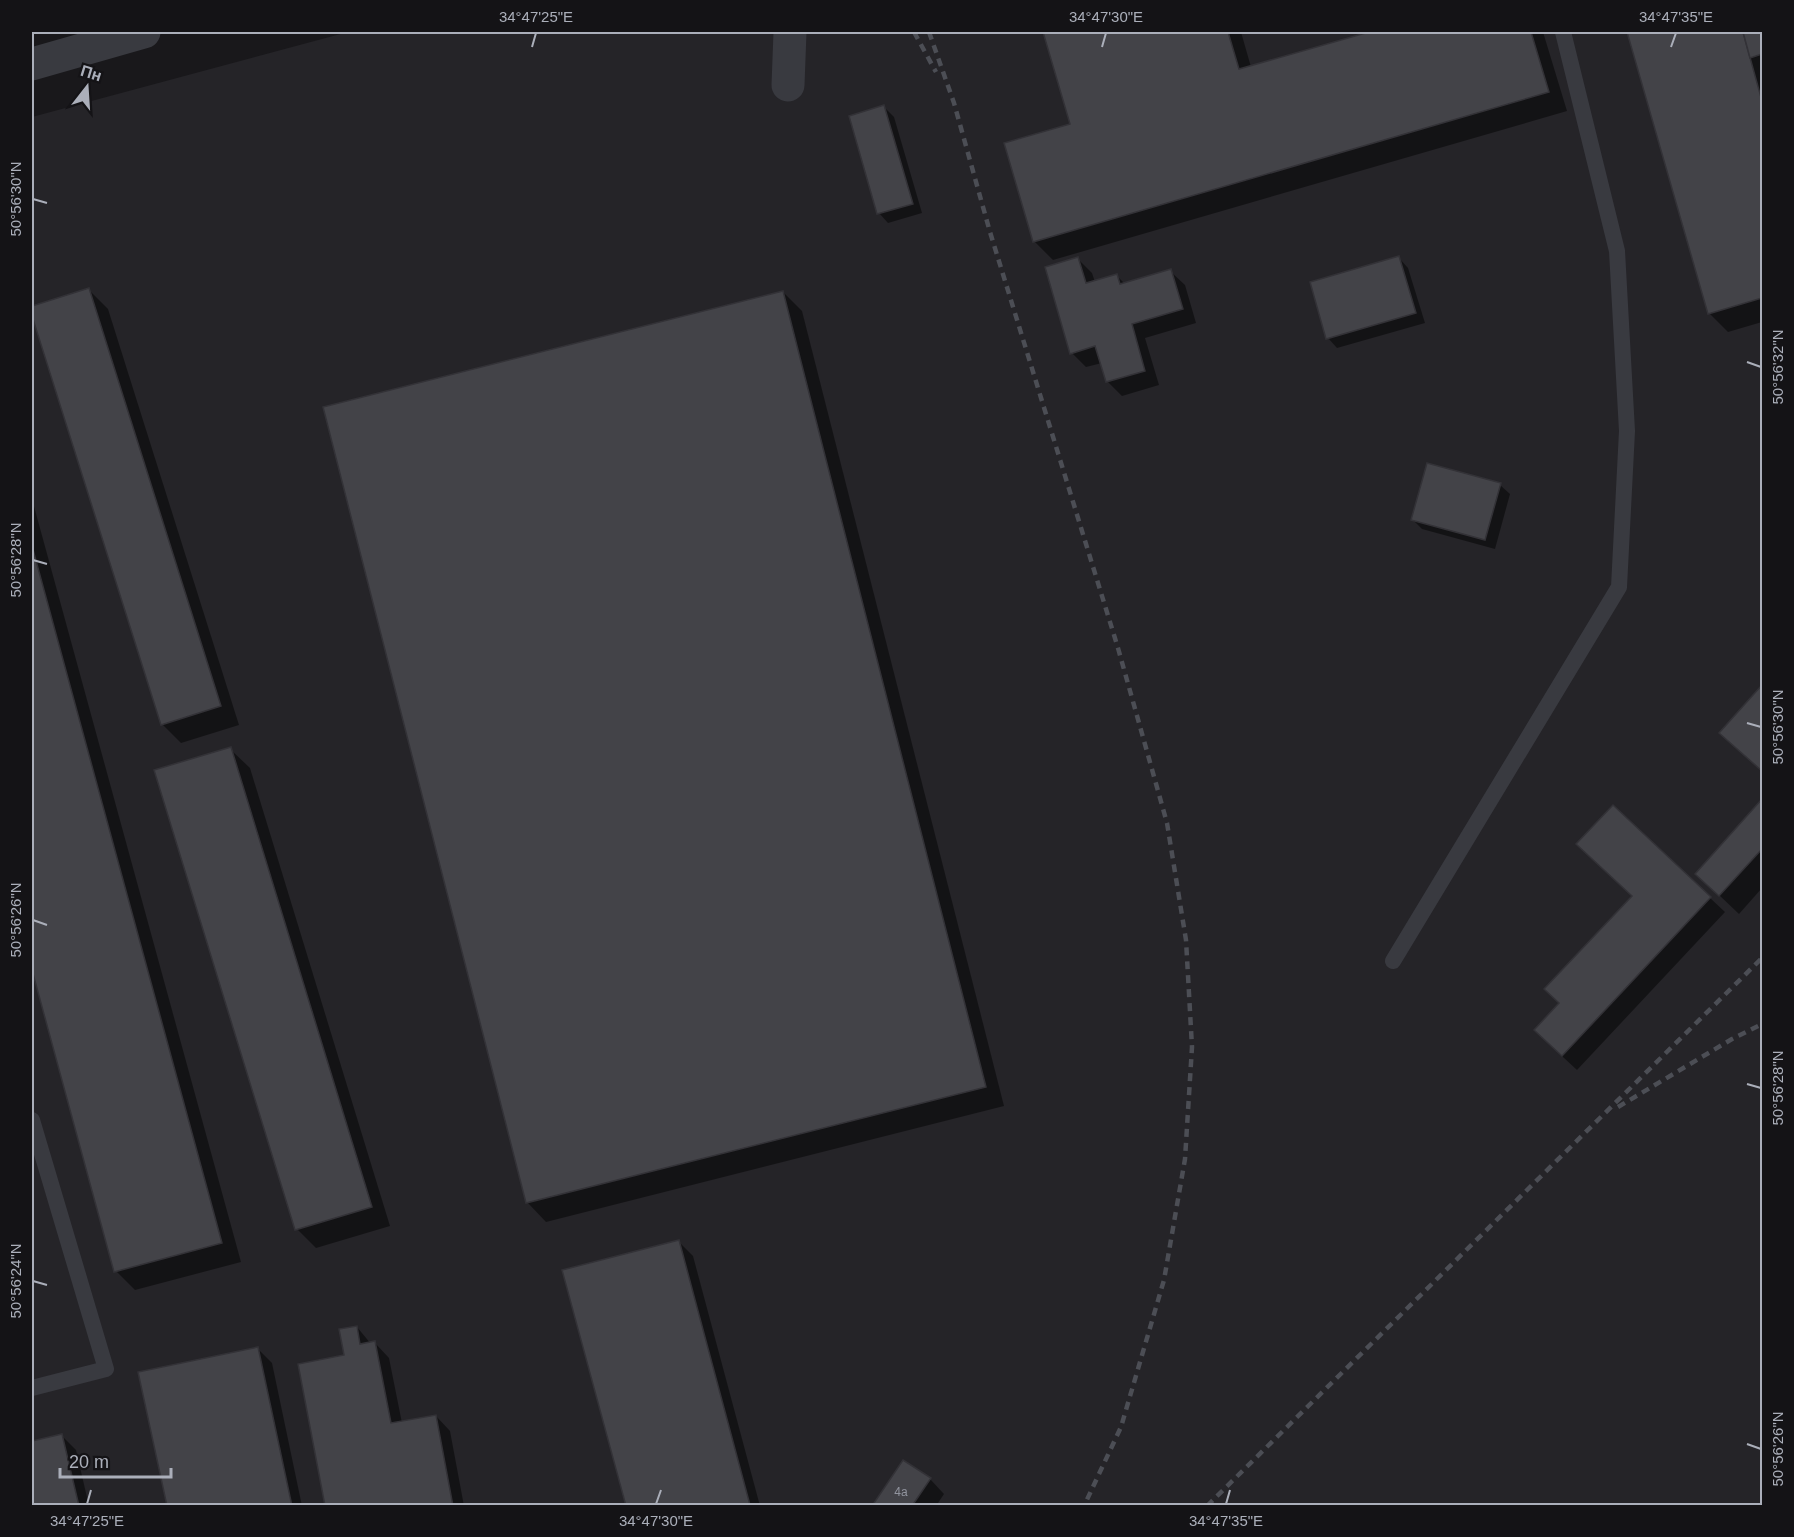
<svg xmlns="http://www.w3.org/2000/svg" width="1794" height="1537" viewBox="0 0 1794 1537" font-family="Helvetica,sans-serif">
	<style>
		.built { fill: #252428 }
		.shadow { fill: #0007 }
		.building { fill: #434348; stroke: #333237; stroke-width: 1.5 }
		.lines { fill: none; stroke-linecap: round; stroke-linejoin: round }
		.lane { stroke: #393a40; stroke-width: 16 }
		.street { stroke: #393a40; stroke-width: 33 }
		.rail { stroke: #4c4e55; stroke-width: 4.5; stroke-dasharray: 8 6; stroke-linecap: butt }
		.ticks { fill: none; stroke: #abafba; stroke-width: 2 }
		.labels { text-anchor: middle; stroke-width: 4.5; stroke-linejoin: round; paint-order: stroke }
		.number-label { font-size: 12px; fill: #91949e }
		.neatline { fill: none; stroke: #abafba; stroke-width: 2 }
		.ticks-label { font-size: 15px; text-anchor: middle; fill: #abafba }
	</style>
	<rect width="100%" height="100%" fill="#19181b"/>
	<path class="built" d="M348 32H1762V1505L32 1506V117Z"/>
	<g class="shadow">
		<path d="M1044 32H1241L1251 67 1374 32H1543L1567 111 1053 260 1034 241 1072 125Z"/>
		<path d="M1629 32H1762V322L1728 332 1709 313Z"/>
		<path d="M884 107 894 117 922 213 888 223 879 213Z"/>
		<path d="M1399 258 1408 268 1425 323 1337 348 1328 338Z"/>
		<path d="M1078 259 1092 273 1095 282 1117 276 1125 284 1170 271 1185 285 1196 323 1145 338 1159 385 1122 396 1107 381 1102 363 1086 367 1072 353Z"/>
		<path d="M89 290 108 309 239 725 181 743 162 724 32 311V308Z"/>
		<path d="M783 292 802 311 1004 1106 546 1222 527 1202Z"/>
		<path d="M1500 485 1510 494 1495 549 1422 529 1413 520Z"/>
		<path d="M32 499 241 1262 135 1290 116 1271 32 965Z"/>
		<path d="M1762 687V771L1721 732Z"/>
		<path d="M230 749 250 768 390 1226 316 1248 297 1229Z"/>
		<path d="M1762 801V888L1739 914 1697 874Z"/>
		<path d="M1613 807 1725 912 1577 1070 1550 1045 1561 1003 1633 896Z"/>
		<path d="M678 1241 693 1256 760 1506H627Z"/>
		<path d="M357 1327 371 1344 375 1343 389 1358 402 1423 436 1416 450 1431 464 1506H326L346 1357Z"/>
		<path d="M258 1349 272 1363 302 1506H168Z"/>
		<path d="M62 1436 76 1450 89 1506H32V1443Z"/>
		<path d="M930 1479 944 1494 936 1506H874Z"/>
	</g>
	<g class="building">
		<path d="M1043 32H1228L1239 69 1369 32H1531L1549 92 1033 242 1004 143 1070 124Z"/>
		<path d="M1627 32H1743L1762 101V298L1708 314Z"/>
		<path d="M1743 32H1762V54L1750 58Z"/>
		<path d="M884 105 913 204 877 214 849 116Z"/>
		<path d="M1399 256 1416 313 1326 339 1310 282Z"/>
		<path d="M1078 257 1086 283 1117 274 1120 284 1171 269 1183 309 1132 324 1145 371 1106 382 1095 346 1070 354 1045 267Z"/>
		<path d="M89 288 221 706 161 725 32 316V306Z"/>
		<path d="M783 291 986 1087 526 1203 323 407Z"/>
		<path d="M1427 463 1501 483 1485 540 1411 520Z"/>
		<path d="M32 546 222 1243 114 1272 32 970Z"/>
		<path d="M1762 685V771L1719 733Z"/>
		<path d="M231 747 372 1207 295 1230 154 770Z"/>
		<path d="M1762 799V849L1719 896 1695 874Z"/>
		<path d="M1613 805 1711 897 1562 1056 1534 1030 1559 1003 1544 989 1632 896 1576 844Z"/>
		<path d="M679 1240 750 1505 747 1506H626L562 1270Z"/>
		<path d="M357 1326 360 1344 375 1341 391 1423 436 1415 453 1506H325L298 1364 344 1355 339 1329Z"/>
		<path d="M258 1347 292 1506H167L138 1372Z"/>
		<path d="M62 1434 79 1506H32V1441Z"/>
		<path d="M903 1460 931 1478 912 1506H872Z"/>
	</g>
	<g class="lines">
		<g class="lane">
			<path d="M1393 961 1619 587 1627 431 1617 251 1563 32"/>
			<path d="M32 1120 106 1369 32 1388"/>
		</g>
		<g class="street">
			<path d="M32 64 144 32"/>
			<path d="M788 85 790 32"/>
		</g>
		<g class="rail">
			<path d="M914 32 936 72"/>
			<path d="M929 32 954 103 990 232 1118 648 1167 823 1186 940 1192 1047 1185 1159 1164 1280 1121 1427 1084 1506"/>
			<path d="M1618 1107 1732 1039 1762 1024"/>
			<path d="M1207 1506 1762 958"/>
		</g>
	</g>
	<path class="ticks" d="M532 47 536 33M1102 47 1106 33M1671 47 1676 33M33 199 47 203M1747 362 1761 367M33 560 47 564M1747 723 1761 727M33 920 47 925M1747 1084 1761 1088M33 1281 47 1285M1747 1444 1761 1449M87 1504 91 1490M656 1504 661 1490M1226 1504 1230 1490"/>
	<g class="labels">
		<g class="number-label">
			<text x="901" y="1496">4а</text>
		</g>
	</g>
	<rect width="1794" height="1537" fill="none" stroke="#141316" stroke-width="66"/>
	<g transform="translate(87 87) rotate(17)" stroke="#141316" stroke-width="4.5" paint-order="stroke">
	<path d="M0-4.5L10 22L0 15L-10 22Z" fill="#abafba"/>
	<text y="-9" font-size="16" font-weight="bold" text-anchor="middle" fill="#abafba">Пн</text>
	</g>
	<path d="M60 1468v9h111v-9" fill="none" stroke="#abafba" stroke-width="3"/>
	<text x="69" y="1468" font-size="18" fill="#abafba" stroke="#141316" stroke-width="4.5" paint-order="stroke">20 m</text>
	<rect x="33" y="33" width="1728" height="1471" class="neatline"/>
	<g class="ticks-label">
		<text x="536" y="22">34°47'25"E</text>
		<text x="1106" y="22">34°47'30"E</text>
		<text x="1676" y="22">34°47'35"E</text>
		<text transform="translate(16 199) rotate(-90)" y="5">50°56'30"N</text>
		<text transform="translate(1778 367) rotate(-90)" y="5">50°56'32"N</text>
		<text transform="translate(16 560) rotate(-90)" y="5">50°56'28"N</text>
		<text transform="translate(1778 727) rotate(-90)" y="5">50°56'30"N</text>
		<text transform="translate(16 920) rotate(-90)" y="5">50°56'26"N</text>
		<text transform="translate(1778 1088) rotate(-90)" y="5">50°56'28"N</text>
		<text transform="translate(16 1281) rotate(-90)" y="5">50°56'24"N</text>
		<text transform="translate(1778 1449) rotate(-90)" y="5">50°56'26"N</text>
		<text x="87" y="1526">34°47'25"E</text>
		<text x="656" y="1526">34°47'30"E</text>
		<text x="1226" y="1526">34°47'35"E</text>
	</g>
</svg>
